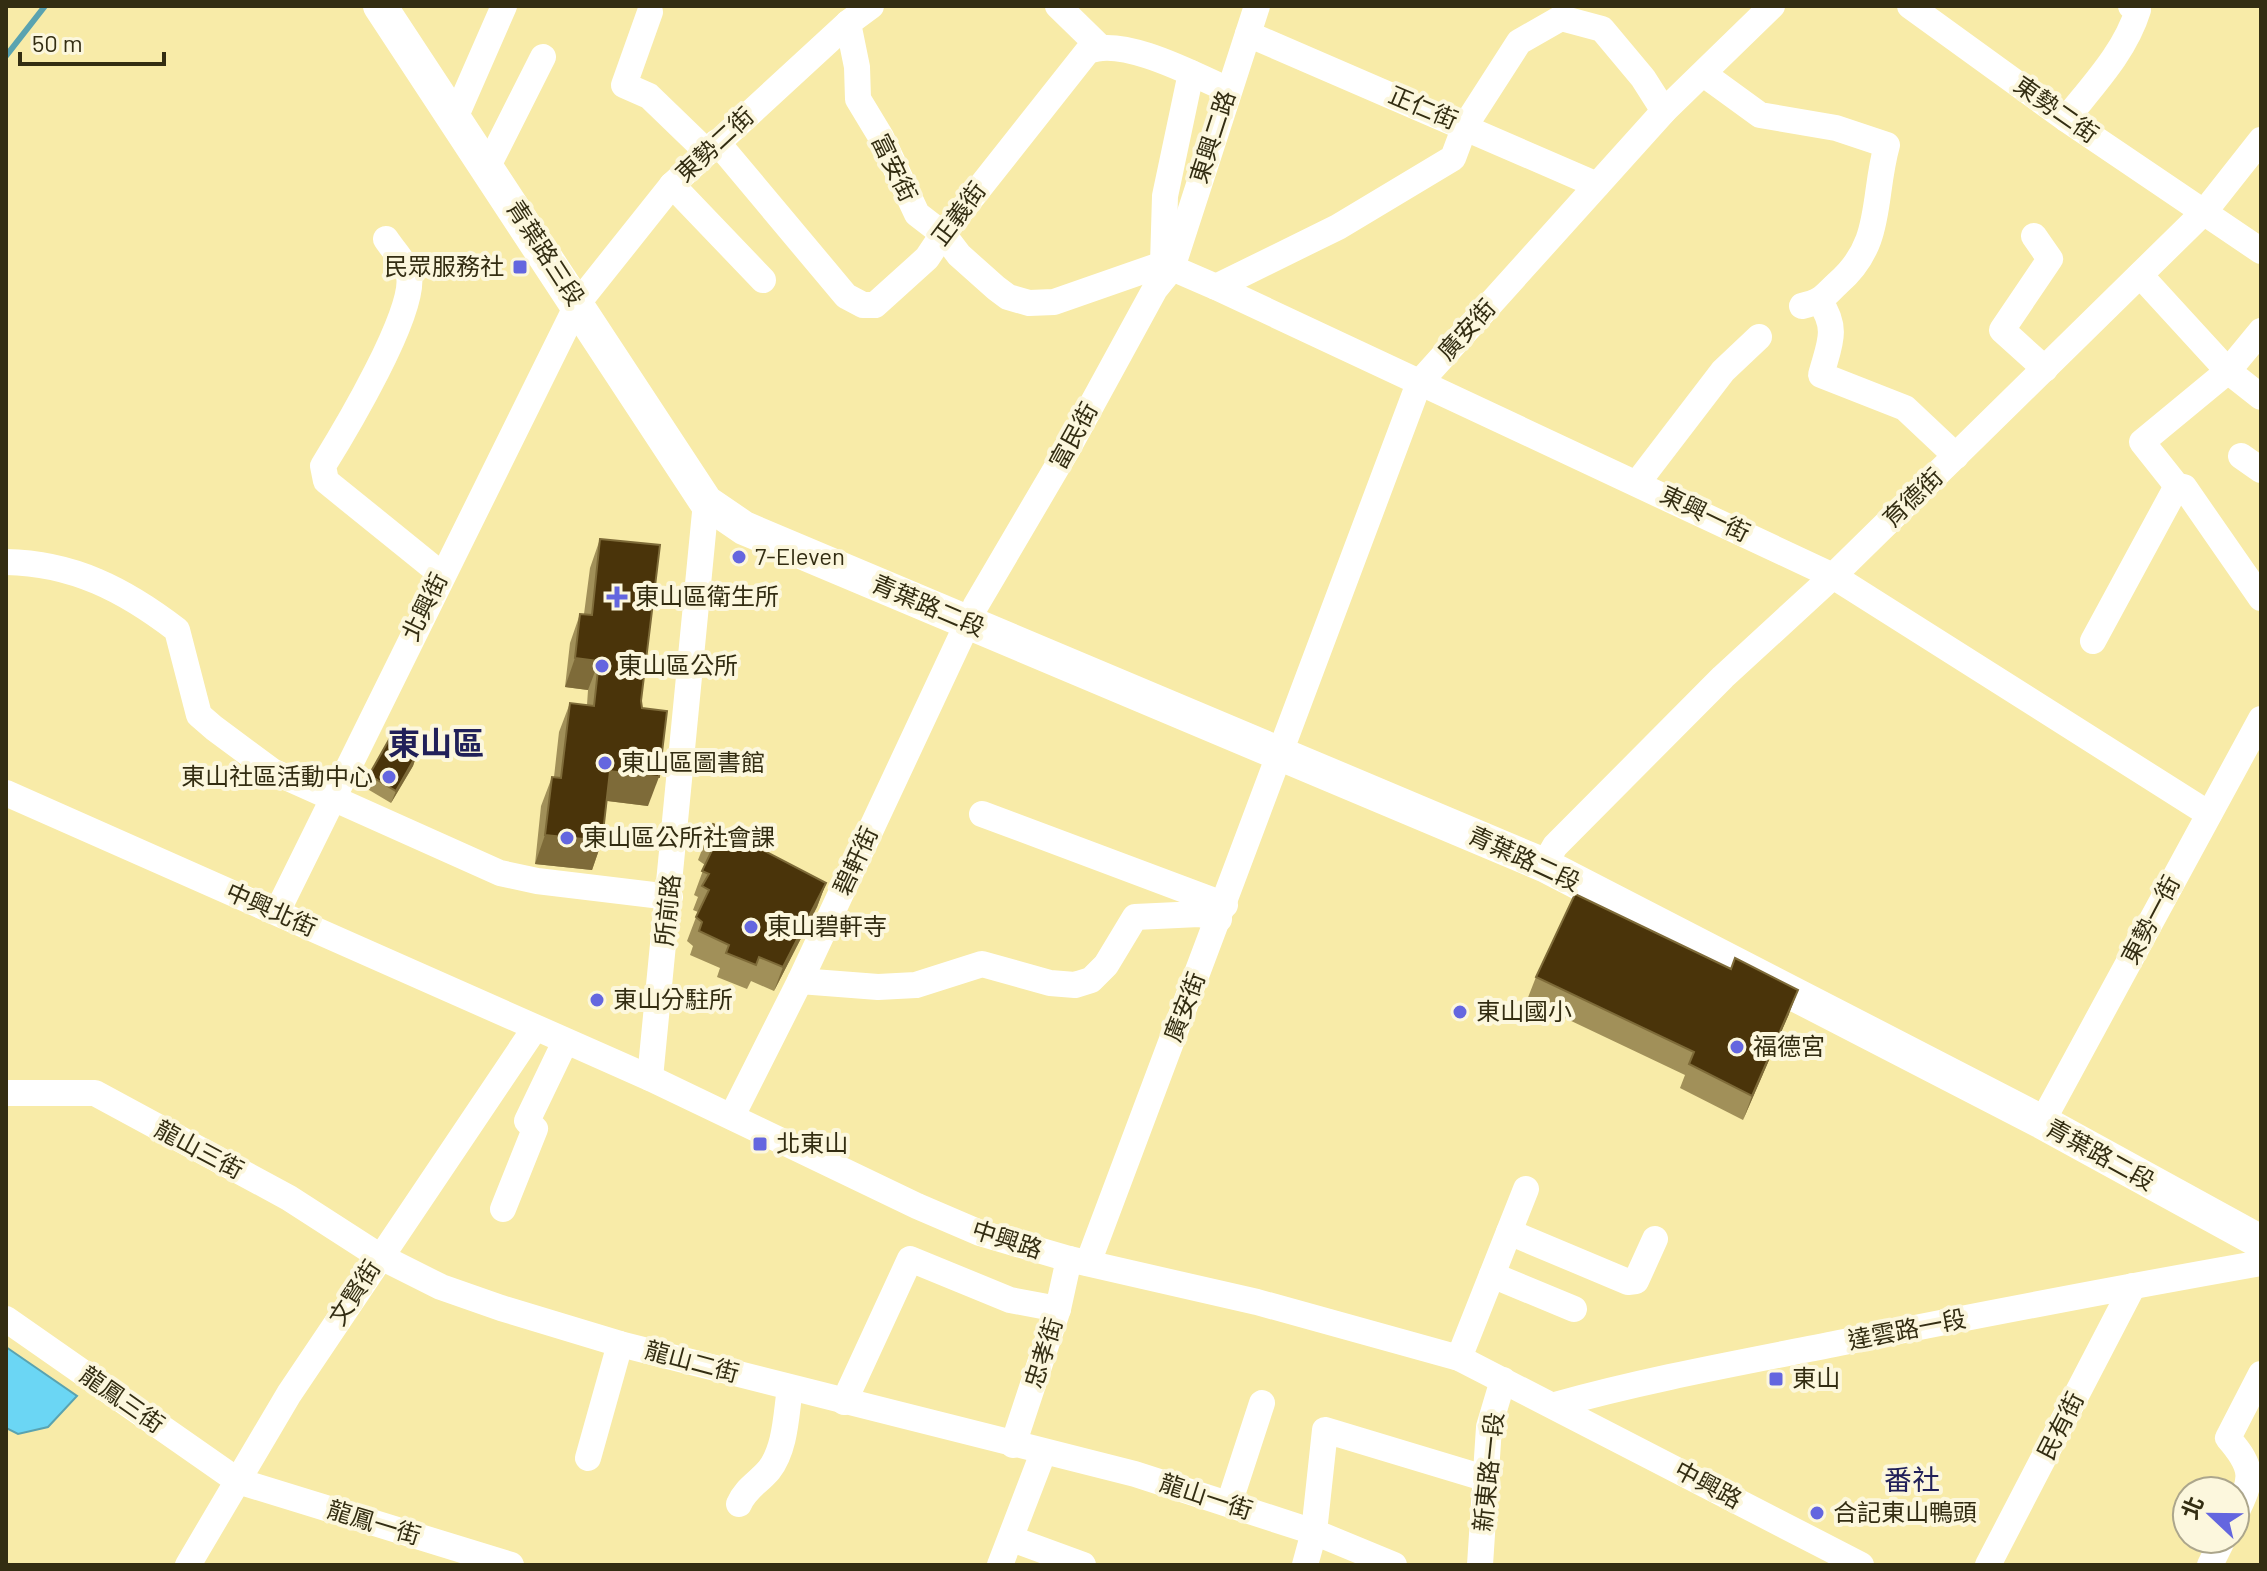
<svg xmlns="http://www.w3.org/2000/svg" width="2267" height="1571" viewBox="0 0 2267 1571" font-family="Barlow,'Noto Sans TC',sans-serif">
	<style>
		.water { fill: #6bd6f4; stroke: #5aa3b0; stroke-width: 2 }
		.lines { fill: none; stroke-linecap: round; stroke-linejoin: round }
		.stream { stroke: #5aa3b0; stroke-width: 6 }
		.minor { stroke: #fff; stroke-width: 26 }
		.major { stroke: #fff; stroke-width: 34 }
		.wall { fill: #a19059 }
		.shaded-wall { fill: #7e6b39 }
		.building { fill: #4a340a; stroke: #7e6b39; stroke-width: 2 }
		.poi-dot { fill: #6466df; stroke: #fcf7dd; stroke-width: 3 }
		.labels { text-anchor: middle; stroke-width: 8; stroke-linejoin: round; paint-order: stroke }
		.street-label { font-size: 24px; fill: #332d12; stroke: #fcf7dd }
		.poi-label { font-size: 24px; fill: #332d12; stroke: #fcf7dd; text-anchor: start }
		.quarter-label { font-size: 28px; fill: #212059; stroke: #fcf7dd }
		.district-label { font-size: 32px; font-weight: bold; fill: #212059; stroke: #fcf7dd }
	</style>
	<rect width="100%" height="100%" fill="#f8eba8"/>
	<path class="water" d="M6 1347 77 1396 48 1427 18 1434 6 1428Z"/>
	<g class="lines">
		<path class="stream" d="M6 56 45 6"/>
		<g class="minor">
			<path d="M1058 6 1099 46"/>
			<path d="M1910 6 2066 119 2261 251"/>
			<path d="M650 12 624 85 649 96 707 152"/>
			<path d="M848 23 857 67 858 99 881 137 917 214 943 234 959 255 996 288 1008 297 1029 303 1054 302 1163 264 1216 287 1833 576 2209 814"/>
			<path d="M1248 34 1597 185"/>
			<path d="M1705 75 1760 115 1836 128 1887 145C1872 198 1884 243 1838 283 1823 297 1823 301 1802 306"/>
			<path d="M455 118 504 6"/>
			<path d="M2066 119C2093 85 2125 52 2138 10L2131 6"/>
			<path d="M717 142 846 296 863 305H875L927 258 943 234 1087 52C1120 35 1195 75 1228 90"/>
			<path d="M488 166 543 57"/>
			<path d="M672 185 763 280"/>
			<path d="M2034 236 2050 259 2002 330 2045 369"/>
			<path d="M386 239C393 250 407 264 409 276 416 312 344 432 323 466L326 481 441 574"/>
			<path d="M1163 264 1165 196 1191 73"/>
			<path d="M2140 275 2228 371 2261 397"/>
			<path d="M1216 287 1338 227 1453 158 1465 126 1519 42 1561 18 1602 29 1643 78 1664 111"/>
			<path d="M1820 302C1839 329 1829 345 1821 375L1905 408 1956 456"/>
			<path d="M2241 456 2261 470"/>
			<path d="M1638 482 1723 371 1759 337"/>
			<path d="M2177 486 2142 442 2228 371 2261 331"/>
			<path d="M6 562C73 563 125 590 177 630L199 715 214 728 272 771 500 873 537 881 670 897"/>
			<path d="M2093 641 2177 486 2184 487 2261 598"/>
			<path d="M6 793 650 1078 917 1206 980 1233 1069 1259 1257 1302 1459 1358 1861 1565"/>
			<path d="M982 814 1225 905"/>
			<path d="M1544 865 1555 846 1723 677 1833 576 2205 211 2261 140"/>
			<path d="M277 912 578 303 672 185 848 23 871 6"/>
			<path d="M800 981 878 987 916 985 982 964 1050 983 1075 985 1091 980 1106 965 1135 917 1199 914 1219 919"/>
			<path d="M650 1078 706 502"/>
			<path d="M6 1093H95L289 1198 379 1256 441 1287 501 1308 620 1344 1135 1474 1314 1532 1394 1565"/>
			<path d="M732 1116 800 981 976 605 1067 450 1155 289 1172 268 1257 6"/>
			<path d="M2042 1122 2261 719"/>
			<path d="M503 1209 535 1129 527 1121 565 1042"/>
			<path d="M1509 1232 1628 1282 1636 1281 1655 1239"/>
			<path d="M1088 1263 1419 383 1664 111 1772 6"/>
			<path d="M1492 1275 1574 1309"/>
			<path d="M6 1319 238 1481 511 1565"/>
			<path d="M1459 1358 1526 1189"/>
			<path d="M844 1402 910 1259 1010 1300 1058 1309"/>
			<path d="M1555 1405C1648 1379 1744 1362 1839 1343 1979 1315 2120 1288 2261 1263"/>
			<path d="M1013 1445 1058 1309 1069 1259"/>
			<path d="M588 1458 620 1344"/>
			<path d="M739 1504C746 1488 758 1483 769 1470 786 1448 786 1414 790 1388"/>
			<path d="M1229 1504 1262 1403"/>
			<path d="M2235 1515C2253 1479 2255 1469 2228 1438L2261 1374"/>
			<path d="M1012 1539 1083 1565"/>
			<path d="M188 1565 289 1394 535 1028"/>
			<path d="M1000 1565 1043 1453"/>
			<path d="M1305 1565 1314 1532 1325 1430 1484 1478"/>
			<path d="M1480 1565 1489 1427 1503 1380"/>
			<path d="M1988 1565 2133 1286"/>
			<path d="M2210 1565 2223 1539"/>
		</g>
		<path class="major" d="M380 6 706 502 744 528 1544 865 2042 1122 2261 1242"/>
	</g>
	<g class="wall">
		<path d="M600 539 641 701 648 806 607 801 602 841 592 870 535 864 541 806 552 777H554L559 732 570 703 587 705 588 690 565 687 570 643 580 614H584L590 568Z"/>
		<path d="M417 754 413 766 391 803 364 787 369 775Z"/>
		<path d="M707 837 826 883 817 907 774 991 751 981 747 989 717 977 720 968 690 955 693 946 687 941 698 912 693 910 698 897 694 895 705 865 698 860Z"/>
		<path d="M1536 977 1789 1014 1743 1120 1680 1088 1685 1075 1527 1000Z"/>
	</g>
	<g class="shaded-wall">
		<path d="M575 658 599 661 588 690 565 687Z"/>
		<path d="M417 754 413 766 391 803 396 791Z"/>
		<path d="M610 771 659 777 648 806 600 800Z"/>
		<path d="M545 835 602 841 592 870 535 864Z"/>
		<path d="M826 883 817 907 774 991 783 967Z"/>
		<path d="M1798 990 1789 1014 1743 1120 1752 1096Z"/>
	</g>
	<g class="building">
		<path d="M600 539 660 545 641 701 642 708 667 711 659 777 610 771 602 841 545 835 552 777 561 778 570 703 594 706 599 661 575 658 580 614 592 615Z"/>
		<path d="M390 738 417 754 396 791 369 775Z"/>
		<path d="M713 824 826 883 783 967 759 957 756 965 726 953 729 945 699 931 702 922 696 917 709 890 702 886 709 874 702 871 716 842 707 837Z"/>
		<path d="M1575 894 1731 969 1735 958 1798 990 1752 1096 1689 1064 1694 1052 1536 977Z"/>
	</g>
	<g class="poi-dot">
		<rect x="512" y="259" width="16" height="16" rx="4"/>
		<circle cx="739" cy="557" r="8"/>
		<path d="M613 585h8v8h8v8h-8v8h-8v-8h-8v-8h8z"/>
		<circle cx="602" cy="666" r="8"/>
		<circle cx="605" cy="763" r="8"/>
		<circle cx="389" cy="777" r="8"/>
		<circle cx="567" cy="838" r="8"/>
		<circle cx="751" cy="927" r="8"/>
		<circle cx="597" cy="1000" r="8"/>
		<circle cx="1460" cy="1012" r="8"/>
		<circle cx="1737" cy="1047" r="8"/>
		<rect x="752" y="1136" width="16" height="16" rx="4"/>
		<rect x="1768" y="1371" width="16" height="16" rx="4"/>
		<circle cx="1817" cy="1513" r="8"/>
	</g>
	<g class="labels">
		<g class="street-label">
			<text transform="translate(1423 108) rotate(23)" y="8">正仁街</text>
			<text transform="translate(2056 110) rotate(35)" y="8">東勢二街</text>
			<text transform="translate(1213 137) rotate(-72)" y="8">東興二路</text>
			<text transform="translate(715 145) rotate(-43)" y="8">東勢二街</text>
			<text transform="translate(894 168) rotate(64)" y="8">富安街</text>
			<text transform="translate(959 214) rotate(-53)" y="8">正義街</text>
			<text transform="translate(545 253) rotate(57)" y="8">青葉路三段</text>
			<text transform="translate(1467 330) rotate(-48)" y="8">廣安街</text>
			<text transform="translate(1074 436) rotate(-61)" y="8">富民街</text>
			<text transform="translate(1913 498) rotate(-44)" y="8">育德街</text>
			<text transform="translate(1705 514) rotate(26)" y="8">東興一街</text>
			<text transform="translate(928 606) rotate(23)" y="8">青葉路二段</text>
			<text transform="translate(425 607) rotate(-64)" y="8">北興街</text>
			<text transform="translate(1524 859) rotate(25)" y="8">青葉路二段</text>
			<text transform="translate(856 861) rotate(-65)" y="8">碧軒街</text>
			<text transform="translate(271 910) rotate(24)" y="8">中興北街</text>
			<text transform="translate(668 910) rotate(-84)" y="8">所前路</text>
			<text transform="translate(2151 920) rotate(-62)" y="8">東勢一街</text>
			<text transform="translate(1185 1007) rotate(-69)" y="8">廣安街</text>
			<text transform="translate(199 1150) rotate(28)" y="8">龍山三街</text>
			<text transform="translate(2100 1155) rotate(29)" y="8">青葉路二段</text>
			<text transform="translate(1007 1240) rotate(18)" y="8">中興路</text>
			<text transform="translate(355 1293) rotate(-57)" y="8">文賢街</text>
			<text transform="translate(1907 1330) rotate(-11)" y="8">達雲路一段</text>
			<text transform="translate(1044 1353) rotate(-72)" y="8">忠孝街</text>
			<text transform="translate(692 1362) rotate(15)" y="8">龍山二街</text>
			<text transform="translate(122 1400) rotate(35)" y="8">龍鳳三街</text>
			<text transform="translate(2061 1426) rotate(-63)" y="8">民有街</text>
			<text transform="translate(1489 1472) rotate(-84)" y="8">新東路一段</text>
			<text transform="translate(1708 1485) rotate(28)" y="8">中興路</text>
			<text transform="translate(1206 1497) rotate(18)" y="8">龍山一街</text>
			<text transform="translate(374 1523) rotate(17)" y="8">龍鳳一街</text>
		</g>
		<g class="poi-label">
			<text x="504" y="275" text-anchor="end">民眾服務社</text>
			<text x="755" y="565">7-Eleven</text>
			<text x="635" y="605">東山區衛生所</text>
			<text x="618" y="674">東山區公所</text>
			<text x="621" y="771">東山區圖書館</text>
			<text x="373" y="785" text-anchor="end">東山社區活動中心</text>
			<text x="583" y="846">東山區公所社會課</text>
			<text x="767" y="935">東山碧軒寺</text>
			<text x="613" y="1008">東山分駐所</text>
			<text x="1476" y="1020">東山國小</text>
			<text x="1753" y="1055">福德宮</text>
			<text x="776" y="1152">北東山</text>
			<text x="1792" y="1387">東山</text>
			<text x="1833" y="1521">合記東山鴨頭</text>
		</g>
		<g class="quarter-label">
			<text x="1912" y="1490">番社</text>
		</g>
		<g class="district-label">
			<text x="436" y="755">東山區</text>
		</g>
	</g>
	<rect width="2267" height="1571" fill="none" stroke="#332d12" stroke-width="16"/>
	<g transform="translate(2211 1515) rotate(292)"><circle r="38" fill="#fcf7dd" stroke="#aca68c" stroke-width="2"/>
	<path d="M0-6L14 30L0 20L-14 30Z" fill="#6466df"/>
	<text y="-12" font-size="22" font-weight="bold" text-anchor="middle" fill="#332d12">北</text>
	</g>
	<path d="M20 52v12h144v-12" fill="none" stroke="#332d12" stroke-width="4"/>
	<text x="32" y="52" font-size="24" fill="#332d12" stroke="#fcf7dd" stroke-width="6" paint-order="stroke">50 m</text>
</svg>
